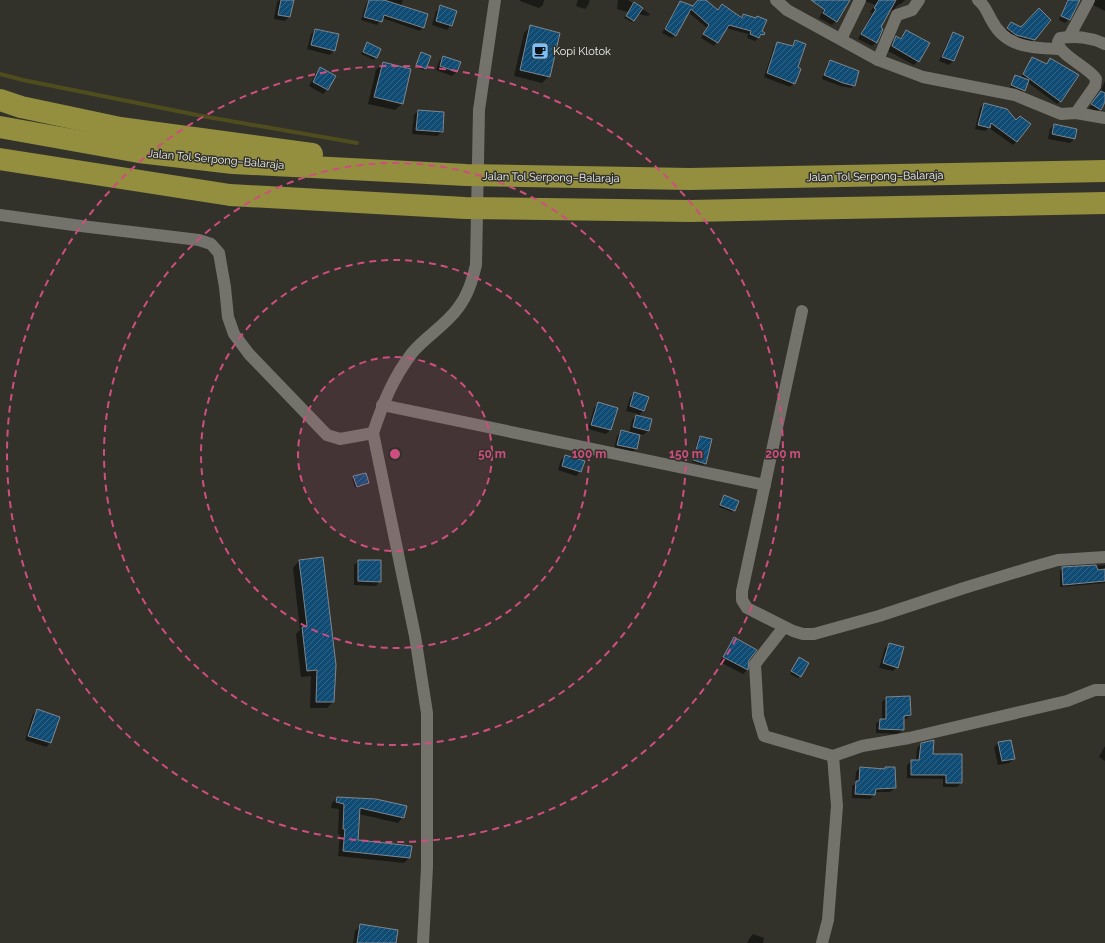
<svg xmlns="http://www.w3.org/2000/svg" width="1105" height="943" viewBox="0 0 1105 943" font-family="Raleway,sans-serif">
	<style>
		.shadow { fill: #0007 }
		.lines { fill: none; stroke-linecap: round; stroke-linejoin: round }
		.stream { stroke: #4f4d1d; stroke-width: 4 }
		.building { fill: url(#building-hatch); stroke: #7e868c }
		.minor { stroke: #73736b; stroke-width: 12 }
		.motorway { stroke: #938f3e; stroke-width: 22 }
		.ring { fill: none; stroke: #ce4e80; stroke-width: 2; stroke-dasharray: 7 5 }
		.labels { text-anchor: middle; stroke-width: 3; stroke-linejoin: round; paint-order: stroke }
		.poi-label { font-size: 11px; fill: #f2f2ed; stroke: #32322b; text-anchor: start }
		.street-label { font-size: 11px; fill: #f2f2ed; stroke: #32322b }
		.centre { fill: #ce4e80; stroke: #32322b; stroke-width: 2 }
		.ring-label { font-size: 12px; text-anchor: middle; font-weight: bold; fill: #ce4e80; stroke: #32322b; stroke-width: 3; stroke-linejoin: round; paint-order: stroke }
	</style>
	<defs>
		<pattern id="building-hatch" width="6" height="6" patternUnits="userSpaceOnUse"><rect width="6" height="6" fill="#104b74"/><path d="M-1 1l2-2M0 6l6-6M5 7l2-2" fill="none" stroke="#336588"/></pattern>
	</defs>
	<rect width="100%" height="100%" fill="#32322b"/>
	<g class="shadow">
		<path d="M279 0H292L289 17 285 21 274 19 277 2Z"/>
		<path d="M370 0H403L401 6 423 27 420 31 382 18 377 25 361 20 366 4Z"/>
		<path d="M520 0H544L543 5 539 8 520 1Z"/>
		<path d="M578 0H590L588 5 585 9 576 6Z"/>
		<path d="M618 0H628L650 14 648 16 638 14 632 22 624 18 628 12 617 9Z"/>
		<path d="M699 0H704L717 11 722 6 741 18 743 15 763 34 755 41 747 38 748 34 726 28 714 46 701 38 707 28 688 12 675 35 672 38 662 33 677 5 680 2 693 7Z"/>
		<path d="M832 0 836 21 832 25 819 18 827 4Z"/>
		<path d="M863 0H905L901 4H899L893 10 889 11 879 28 882 29 876 43 872 46 858 39 872 13 870 12 875 5Z"/>
		<path d="M1067 0H1079L1069 19 1065 23 1059 20Z"/>
		<path d="M1092 0H1105V11L1093 5Z"/>
		<path d="M441 7 451 25 447 30 432 25 436 11Z"/>
		<path d="M1011 23 1034 39 1031 42 1005 32Z"/>
		<path d="M530 27 549 76 542 83 514 76 524 33Z"/>
		<path d="M315 30 334 50 330 55 307 49 311 34Z"/>
		<path d="M907 31 918 61 914 65 888 51 892 41 896 37 900 39Z"/>
		<path d="M953 34 963 38 953 61 949 65 939 61 949 38Z"/>
		<path d="M795 42 797 68 794 83 790 87 764 77 774 47 778 43 791 47Z"/>
		<path d="M368 43 380 49 374 60 361 54Z"/>
		<path d="M421 53 426 68 424 70 415 67Z"/>
		<path d="M443 57 456 72 452 76 436 70 439 61Z"/>
		<path d="M1033 58 1046 65 1050 59 1060 101 1057 104 1027 82 1022 92 1010 87 1016 76 1021 78Z"/>
		<path d="M831 61 854 85 851 88 840 86 822 79 827 64Z"/>
		<path d="M383 64 402 104 395 110 368 104 376 70Z"/>
		<path d="M321 69 328 89 323 94 309 86 316 73Z"/>
		<path d="M1105 81V100L1097 112 1089 108 1099 95Z"/>
		<path d="M984 104 1017 141 1013 145 989 128 985 131 975 129 980 108Z"/>
		<path d="M418 111 442 132 437 136 412 134 414 115Z"/>
		<path d="M1054 125 1076 130 1074 139 1070 143 1048 139 1050 129Z"/>
		<path d="M634 393 643 411 638 416 651 420 648 431 643 435 639 434 636 449 631 453 614 449 617 436 621 431 629 433 632 420 638 414 626 411 630 398Z"/>
		<path d="M598 404 610 430 606 434 588 429 594 408Z"/>
		<path d="M700 437 705 463 703 465 692 462 698 438Z"/>
		<path d="M565 456 581 471 576 476 558 470 561 460Z"/>
		<path d="M354 477 368 483 366 485 355 488 352 479Z"/>
		<path d="M724 497 737 502 732 512 719 507Z"/>
		<path d="M322 558 335 665 333 702 327 708H310L311 676 301 677 296 634 300 630 293 568 299 561Z"/>
		<path d="M359 561 380 581 376 586 354 585V565Z"/>
		<path d="M1105 565V583L1060 587V571L1062 568Z"/>
		<path d="M735 638 748 659 747 670 743 674 720 662 730 643Z"/>
		<path d="M889 644 897 667 893 671 879 668 885 648Z"/>
		<path d="M798 660 800 676 798 678 790 674Z"/>
		<path d="M909 697 910 715 906 719H903V730L898 734 876 733V724L880 720H882V702L886 698Z"/>
		<path d="M38 710 59 717 50 743 46 747 25 740 33 714Z"/>
		<path d="M999 743 1014 759 1009 763 998 765 994 747Z"/>
		<path d="M921 744 961 783 957 787H943V779L907 778V765L911 761H916L917 748Z"/>
		<path d="M1105 746V761L1099 757Z"/>
		<path d="M860 768 884 770 886 768 895 788 890 792H874V795L870 799 852 798V786L855 784 856 772Z"/>
		<path d="M337 798 403 817 398 823 359 814 357 841 409 858 404 863 338 856 340 834H338L339 809 331 808 332 803Z"/>
		<path d="M361 925 395 943H353L355 931Z"/>
		<path d="M753 934 764 938 763 943H747L749 939Z"/>
	</g>
	<g class="lines">
		<path class="stream" d="M0 74 23 80 202 116 357 143"/>
	</g>
	<g class="building">
		<path d="M281 0H294L290 17 278 15Z"/>
		<path d="M369 0H384L428 14 424 28 384 15 382 22 364 17Z"/>
		<path d="M698 0H706L718 10 722 4 742 18 743 14 756 18 757 16 767 20 762 31 765 33 764 35 761 34 759 38 750 34 751 31 729 25 718 43 703 34 709 25 691 9 676 36 665 29 680 1 693 6 692 7Z"/>
		<path d="M811 0H850L837 22 823 13 825 10Z"/>
		<path d="M879 0H896L881 27 883 29 877 43 861 34 876 9 874 8Z"/>
		<path d="M1068 0H1080L1070 20 1061 16Z"/>
		<path d="M634 2 643 8 634 21 626 16Z"/>
		<path d="M440 5 457 11 452 26 436 21Z"/>
		<path d="M1039 8 1051 20 1035 40 1016 35 1007 28 1011 22 1021 27Z"/>
		<path d="M530 25 560 33 550 77 520 70Z"/>
		<path d="M315 29 339 34 335 51 311 45Z"/>
		<path d="M906 30 930 43 919 62 892 46 896 36 901 39Z"/>
		<path d="M953 32 964 37 954 61 942 57Z"/>
		<path d="M795 40 806 44 798 67 801 69 795 84 767 73 777 42 793 46Z"/>
		<path d="M367 42 381 49 377 58 363 52Z"/>
		<path d="M421 52 431 56 426 69 416 65Z"/>
		<path d="M443 56 461 62 457 72 440 66Z"/>
		<path d="M1032 57 1047 64 1050 58 1079 75 1061 102 1023 74Z"/>
		<path d="M830 60 859 71 855 86 843 83 824 75Z"/>
		<path d="M383 62 411 69 403 104 374 97Z"/>
		<path d="M320 67 336 76 328 90 313 82Z"/>
		<path d="M1015 75 1029 80 1025 91 1011 85Z"/>
		<path d="M1101 91 1105 93V102L1101 110 1091 104Z"/>
		<path d="M984 103 1007 109 1016 120 1020 116 1031 124 1017 142 991 123 990 128 978 125Z"/>
		<path d="M418 110 444 112 443 132 416 130Z"/>
		<path d="M1054 124 1077 129 1075 139 1052 134Z"/>
		<path d="M634 392 649 397 644 411 630 406Z"/>
		<path d="M598 402 618 408 611 430 591 425Z"/>
		<path d="M636 415 652 419 649 431 633 427Z"/>
		<path d="M621 430 640 435 637 449 617 445Z"/>
		<path d="M700 436 712 439 706 464 693 460Z"/>
		<path d="M565 455 585 461 581 472 562 466Z"/>
		<path d="M366 473 369 483 357 487 353 476Z"/>
		<path d="M724 495 739 501 735 511 720 505Z"/>
		<path d="M323 557 336 665 334 702H316L317 670 307 671 302 627 307 626 299 560Z"/>
		<path d="M358 560H381V582L358 581Z"/>
		<path d="M1096 565 1098 570 1105 569V581L1063 585 1062 567Z"/>
		<path d="M734 637 757 650 749 660 748 670 723 657Z"/>
		<path d="M889 643 904 647 898 668 883 663Z"/>
		<path d="M799 657 809 663 801 677 791 671Z"/>
		<path d="M910 696 911 715 904 716V730L879 729 880 719H886V697Z"/>
		<path d="M37 709 60 717 51 743 28 736Z"/>
		<path d="M934 740 933 754H962V783H946V775H911V760H919L921 743Z"/>
		<path d="M1011 740 1015 759 1002 761 998 742Z"/>
		<path d="M860 767 885 769V767H895L896 788 876 789 875 795 855 794 856 781H859Z"/>
		<path d="M337 797 376 799 407 806 404 818 360 808 358 840 412 846 410 858 343 851 345 829H343L344 804 336 802Z"/>
		<path d="M360 924 398 930 396 943H357Z"/>
	</g>
	<g class="lines">
		<g class="minor">
			<path d="M776 0 787 10 878 60 923 77 1015 95 1061 114 1076 113 1105 118"/>
			<path d="M978 0C986 6 987 13 992 21 1006 48 1033 48 1060 49"/>
			<path d="M1069 37 1089 0"/>
			<path d="M841 39 860 0"/>
			<path d="M878 60 897 15 912 10 919 0"/>
			<path d="M1076 113 1095 86 1096 79C1089 67 1058 55 1058 42L1060 38C1077 36 1090 37 1105 44"/>
			<path d="M0 215 81 226 199 240 211 244 219 253 225 287 228 317 234 334 249 354 327 435 340 439 373 433"/>
			<path d="M802 311 742 591V600L747 608 793 631 803 634H814L879 616 964 588 1033 567 1058 560 1105 557"/>
			<path d="M382 405 765 485"/>
			<path d="M784 627 755 664 758 716 764 736 833 756 862 746 909 738 1067 701 1095 690H1105"/>
			<path d="M423 943 427 867V713L415 636 373 433C383 403 393 378 412 353 425 337 446 325 458 308 468 295 472 281 476 265L479 110 495 0"/>
			<path d="M822 943 828 920 837 806 833 756"/>
		</g>
		<g class="motorway">
			<path d="M0 100 21 107 120 128 312 154"/>
			<path d="M0 127 139 152 233 163 466 175 690 179 1105 171"/>
			<path d="M0 159 230 195 465 208 690 211 1105 203"/>
		</g>
	</g>
	<circle cx="395" cy="454" r="97" fill="#ce4e80" fill-opacity=".12"/>
	<g class="ring">
		<circle cx="395" cy="454" r="97"/>
		<circle cx="395" cy="454" r="194"/>
		<circle cx="395" cy="454" r="291"/>
		<circle cx="395" cy="454" r="388"/>
	</g>
	<defs>
		<symbol id="cafe-square" viewBox="-11 -11 22 22"><rect x="-9" y="-9" width="18" height="18" rx="4" fill="#7abff8" stroke="#32322b"/><path d="M-5.5-4.5H6V0H3Q3 3.5 0 3.5H-2.5Q-5.5 3.5-5.5 0ZM3-3.2v2h1.7v-2ZM-6 4.5H4V6H-6Z" fill="#111"/></symbol>
	</defs>
	<g fill-rule="evenodd">
		<use href="#cafe-square" x="530" y="41" width="20" height="20"/>
	</g>
	<g class="labels">
		<g class="poi-label">
			<text x="553" y="55">Kopi Klotok</text>
		</g>
		<g class="street-label">
			<text transform="translate(216 159) rotate(5)" y="4">Jalan Tol Serpong–Balaraja</text>
			<text transform="translate(875 176) rotate(-1)" y="4">Jalan Tol Serpong–Balaraja</text>
			<text transform="translate(551 177) rotate(1)" y="4">Jalan Tol Serpong–Balaraja</text>
		</g>
	</g>
	<circle cx="395" cy="454" r="6" class="centre"/>
	<g class="ring-label">
		<text x="492" y="458">50 m</text>
		<text x="589" y="458">100 m</text>
		<text x="686" y="458">150 m</text>
		<text x="783" y="458">200 m</text>
	</g>
</svg>
